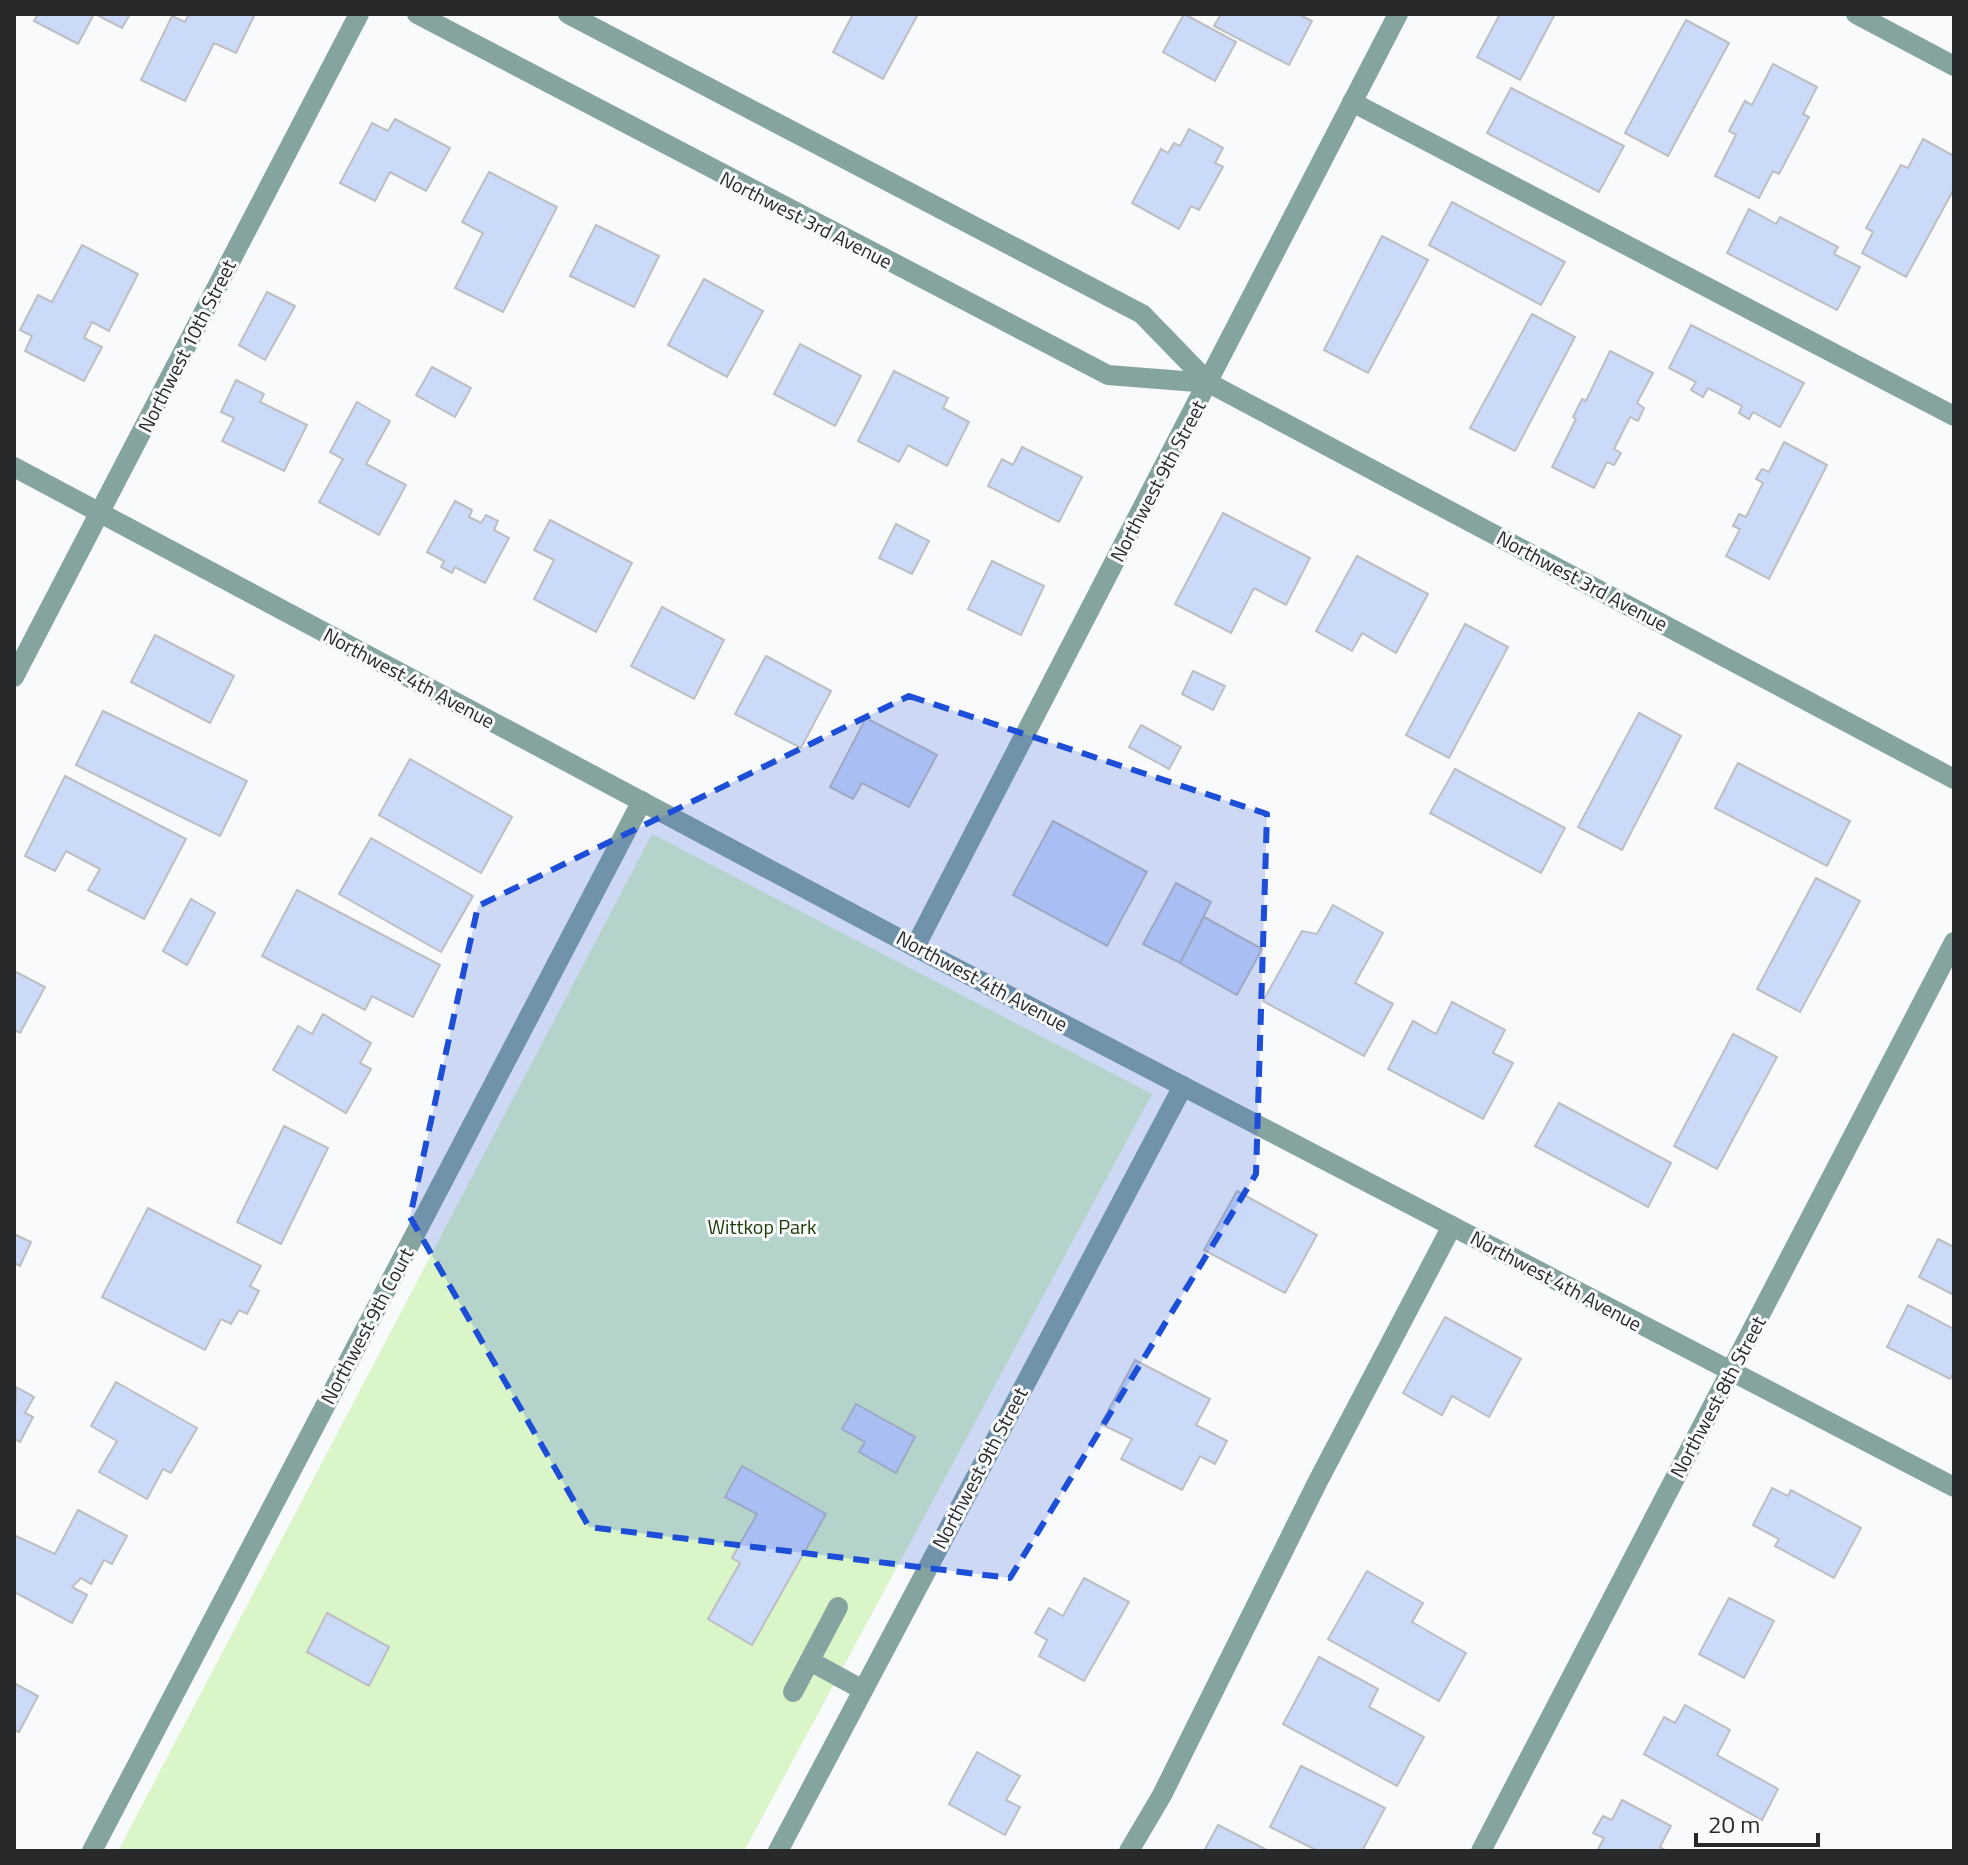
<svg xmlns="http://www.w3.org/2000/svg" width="1968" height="1865" viewBox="0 0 1968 1865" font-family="'Titillium Web',sans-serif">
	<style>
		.green { fill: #daf6c9 }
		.building { fill: #ccdaf9; stroke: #bdbec1; stroke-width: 2 }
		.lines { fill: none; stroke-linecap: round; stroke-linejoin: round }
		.service { stroke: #85a4a0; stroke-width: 20 }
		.minor { stroke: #85a4a0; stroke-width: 20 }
		.tertiary { stroke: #85a4a0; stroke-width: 20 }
		.marked { fill: #1d4ed8; fill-opacity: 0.2; stroke: #1d4ed8; stroke-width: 6; stroke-dasharray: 16 10; stroke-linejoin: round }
		.labels { text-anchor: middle; stroke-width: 6; stroke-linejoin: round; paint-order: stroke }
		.street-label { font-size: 20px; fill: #28292a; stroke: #f9fafc }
		.park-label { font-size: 20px; fill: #213d07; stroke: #f9fafc }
	</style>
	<rect width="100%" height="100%" fill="#f9fafc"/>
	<path class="green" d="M652 834 1152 1094 744 1851H118Z"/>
	<g class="building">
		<path d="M38 14H94L78 44 34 21Z"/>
		<path d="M95 14H130L122 28Z"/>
		<path d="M189 14H255L236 53 214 43 185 101 141 80 172 16 185 22Z"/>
		<path d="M853 14H918L883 79 833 52Z"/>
		<path d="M1184 14 1236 42 1215 81 1163 52Z"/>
		<path d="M1221 14H1298L1312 21 1289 65 1214 26Z"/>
		<path d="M1500 14H1555L1520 80 1477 57Z"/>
		<path d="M1686 20 1729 43 1668 156 1625 133Z"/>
		<path d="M1773 64 1817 87 1803 114 1809 117 1779 174 1773 171 1759 198 1715 176 1736 135 1729 131 1745 101 1752 105Z"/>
		<path d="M1511 88 1624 146 1599 192 1487 133Z"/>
		<path d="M395 119 450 148 426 191 390 172 375 201 340 183 372 123 388 131Z"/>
		<path d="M1189 129 1223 148 1215 163 1223 167 1199 210 1191 206 1179 229 1132 203 1161 149 1168 153 1174 143 1180 146Z"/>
		<path d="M1923 139 1954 156V189L1906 277 1862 253 1873 232 1866 228 1901 165 1908 168Z"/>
		<path d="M489 172 557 207 503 312 455 288 483 233 462 222Z"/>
		<path d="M1452 202 1565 262 1541 305 1429 245Z"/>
		<path d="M1749 209 1776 224 1780 217 1838 247 1834 254 1860 267 1837 310 1727 253Z"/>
		<path d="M596 225 659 256 634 307 570 276Z"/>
		<path d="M1382 236 1428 260 1368 373 1324 350Z"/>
		<path d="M82 245 138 274 109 331 92 322 84 338 102 347 84 381 25 351 32 336 20 330 38 295 52 302Z"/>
		<path d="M704 279 763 311 727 377 668 345Z"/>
		<path d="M267 292 295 306 265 360 239 345Z"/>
		<path d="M1532 314 1575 337 1515 451 1470 428Z"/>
		<path d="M1691 325 1804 383 1780 427 1753 412 1749 419 1739 413 1742 406 1708 388 1703 397 1691 390 1696 382 1669 368Z"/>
		<path d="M800 344 861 376 835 426 774 394Z"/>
		<path d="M1610 351 1653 373 1637 403 1644 408 1638 421 1630 417 1614 449 1621 453 1614 465 1607 462 1594 488 1552 467 1576 419 1573 417 1582 399 1586 401Z"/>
		<path d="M432 367 471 388 455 417 416 395Z"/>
		<path d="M894 371 948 398 943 408 969 422 947 466 908 445 899 462 858 441Z"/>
		<path d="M236 380 264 394 260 402 307 425 284 471 222 441 234 418 221 412Z"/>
		<path d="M357 402 390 421 366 464 406 485 379 535 319 502 343 459 330 452Z"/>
		<path d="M1784 442 1827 465 1769 579 1726 556 1740 529 1733 526 1739 514 1746 517 1763 483 1756 479 1762 469 1769 472Z"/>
		<path d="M1022 447 1082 477 1059 522 988 486 1002 459 1013 465Z"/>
		<path d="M455 501 472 510 469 517 481 523 486 515 498 521 494 530 509 538 485 583 455 567 452 573 441 567 444 561 427 552Z"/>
		<path d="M1223 513 1310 558 1286 605 1254 588 1231 633 1175 604Z"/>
		<path d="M550 520 632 563 596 632 534 599 554 560 534 550Z"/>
		<path d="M896 524 929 541 912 574 879 558Z"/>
		<path d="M1357 556 1428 594 1396 653 1362 633 1352 651 1316 631Z"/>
		<path d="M992 561 1044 586 1021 635 968 609Z"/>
		<path d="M662 607 724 640 694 699 631 666Z"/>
		<path d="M1465 624 1508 647 1449 758 1406 735Z"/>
		<path d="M155 635 234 676 210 723 131 682Z"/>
		<path d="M766 656 831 691 801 748 735 714Z"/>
		<path d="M1193 671 1225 686 1213 710 1182 694Z"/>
		<path d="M103 711 247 781 220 836 76 765Z"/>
		<path d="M1639 713 1681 736 1622 850 1578 827Z"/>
		<path d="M866 718 937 755 909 807 862 783 853 799 830 787Z"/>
		<path d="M1141 725 1181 747 1169 769 1129 747Z"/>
		<path d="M410 759 512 817 481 873 379 815Z"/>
		<path d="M1738 763 1850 821 1827 866 1715 808Z"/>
		<path d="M1455 769 1565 828 1541 873 1430 813Z"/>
		<path d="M65 776 186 839 144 919 88 890 100 869 66 851 55 871 25 856Z"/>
		<path d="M1053 821 1147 872 1107 946 1013 895Z"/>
		<path d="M371 838 473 896 441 952 339 894Z"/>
		<path d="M1816 878 1860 901 1800 1012 1757 989Z"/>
		<path d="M1176 883 1211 902 1180 963 1143 944Z"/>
		<path d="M297 890 440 965 413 1017 372 996 365 1010 262 956Z"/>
		<path d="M191 899 215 913 187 965 163 951Z"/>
		<path d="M1333 905 1383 933 1355 983 1393 1004 1364 1056 1263 1001 1302 931 1317 934Z"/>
		<path d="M1204 917 1262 949 1237 995 1180 963Z"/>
		<path d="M14 971 45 987 20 1033 14 1030Z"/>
		<path d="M1452 1002 1505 1030 1493 1053 1513 1063 1483 1119 1388 1069 1413 1021 1436 1034Z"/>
		<path d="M323 1014 371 1043 360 1063 371 1069 346 1113 273 1070 298 1026 312 1034Z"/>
		<path d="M1733 1034 1777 1057 1717 1169 1674 1146Z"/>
		<path d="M1559 1103 1671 1163 1648 1207 1535 1146Z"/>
		<path d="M284 1126 328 1148 281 1244 237 1222Z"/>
		<path d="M1237 1191 1317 1235 1285 1293 1204 1250Z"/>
		<path d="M148 1208 261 1266 250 1286 259 1291 247 1314 239 1310 231 1324 221 1319 205 1350 102 1297Z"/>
		<path d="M14 1234 31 1242 20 1266 14 1263Z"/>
		<path d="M1938 1239 1954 1247V1295L1919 1277Z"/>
		<path d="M1908 1305 1954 1329V1372L1950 1379 1887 1347Z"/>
		<path d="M1445 1317 1521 1359 1489 1417 1452 1396 1442 1415 1403 1393Z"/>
		<path d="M1135 1360 1210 1399 1196 1425 1227 1441 1215 1464 1200 1456 1182 1490 1121 1459 1132 1439 1101 1424Z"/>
		<path d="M116 1382 197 1428 171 1473 163 1469 147 1499 99 1472 117 1441 91 1426Z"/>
		<path d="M16 1387 34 1397 25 1413 33 1417 20 1442 14 1439Z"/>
		<path d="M856 1404 915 1437 896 1473 859 1452 865 1442 842 1429Z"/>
		<path d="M742 1466 826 1514 752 1645 708 1619 740 1563 732 1558 757 1514 725 1497Z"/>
		<path d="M1772 1488 1788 1496 1791 1490 1861 1528 1834 1578 1775 1546 1779 1539 1753 1525Z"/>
		<path d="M78 1510 127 1536 112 1564 104 1560 91 1584 81 1578 72 1587 87 1595 72 1623 14 1592V1535L55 1554Z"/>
		<path d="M1367 1571 1423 1603 1412 1622 1466 1653 1439 1701 1328 1639Z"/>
		<path d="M1084 1578 1129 1602 1084 1681 1039 1656 1047 1640 1035 1633 1049 1608 1063 1616Z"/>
		<path d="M1729 1598 1774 1621 1744 1678 1699 1654Z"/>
		<path d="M327 1613 389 1647 369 1686 307 1652Z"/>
		<path d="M1319 1657 1378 1689 1369 1707 1424 1737 1397 1786 1283 1724Z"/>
		<path d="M14 1683 38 1696 19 1732 14 1730Z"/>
		<path d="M1685 1705 1730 1730 1717 1755 1778 1789 1762 1820 1644 1754 1664 1717 1675 1723Z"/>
		<path d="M977 1752 1020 1776 1006 1800 1020 1807 1005 1835 949 1804Z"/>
		<path d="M1301 1766 1385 1808 1362 1851H1318L1270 1827Z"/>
		<path d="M1622 1800 1671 1826 1660 1847 1667 1851H1597L1604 1838 1593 1833 1603 1816 1612 1820Z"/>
		<path d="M1218 1825 1269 1851H1204Z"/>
	</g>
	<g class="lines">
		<g class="service">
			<path d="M1352 102 1954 416"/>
			<path d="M810 1661 863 1690"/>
			<path d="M793 1692 838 1607"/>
			<path d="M1129 1851 1162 1795 1318 1481 1452 1226"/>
		</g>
		<g class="minor">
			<path d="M417 14 1108 375 1209 383"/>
			<path d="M568 14 1142 314 1209 383 1954 779"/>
			<path d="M1856 14 1954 66"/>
			<path d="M14 467 915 947 1954 1487"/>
			<path d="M14 677 359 14"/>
			<path d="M915 947 1398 14"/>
			<path d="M92 1851 642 801"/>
			<path d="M778 1851 1183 1086"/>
		</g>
		<path class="tertiary" d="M1481 1851 1954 942"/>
	</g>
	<path class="marked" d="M909 696 1267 814 1256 1174 1010 1578 589 1527 410 1217 478 906Z"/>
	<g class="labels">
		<g class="street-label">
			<text transform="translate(806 220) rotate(27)" y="7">Northwest 3rd Avenue</text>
			<text transform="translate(187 346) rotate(-63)" y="7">Northwest 10th Street</text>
			<text transform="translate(1158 481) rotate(-62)" y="7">Northwest 9th Street</text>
			<text transform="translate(1582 581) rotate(28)" y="7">Northwest 3rd Avenue</text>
			<text transform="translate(409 678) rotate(28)" y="7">Northwest 4th Avenue</text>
			<text transform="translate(982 981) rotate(28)" y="7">Northwest 4th Avenue</text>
			<text transform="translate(1556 1281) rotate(28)" y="7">Northwest 4th Avenue</text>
			<text transform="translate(367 1326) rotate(-62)" y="7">Northwest 9th Court</text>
			<text transform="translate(1718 1397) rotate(-62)" y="7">Northwest 8th Street</text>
			<text transform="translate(980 1468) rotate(-62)" y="7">Northwest 9th Street</text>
		</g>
		<g class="park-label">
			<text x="762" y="1234">Wittkop Park</text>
		</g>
	</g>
	<rect width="1968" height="1865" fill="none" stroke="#28292a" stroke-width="32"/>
	<path d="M1696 1833v12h122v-12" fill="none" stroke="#28292a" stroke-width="4"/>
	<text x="1708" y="1833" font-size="24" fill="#28292a" stroke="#f9fafc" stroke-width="6" paint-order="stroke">20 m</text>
</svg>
